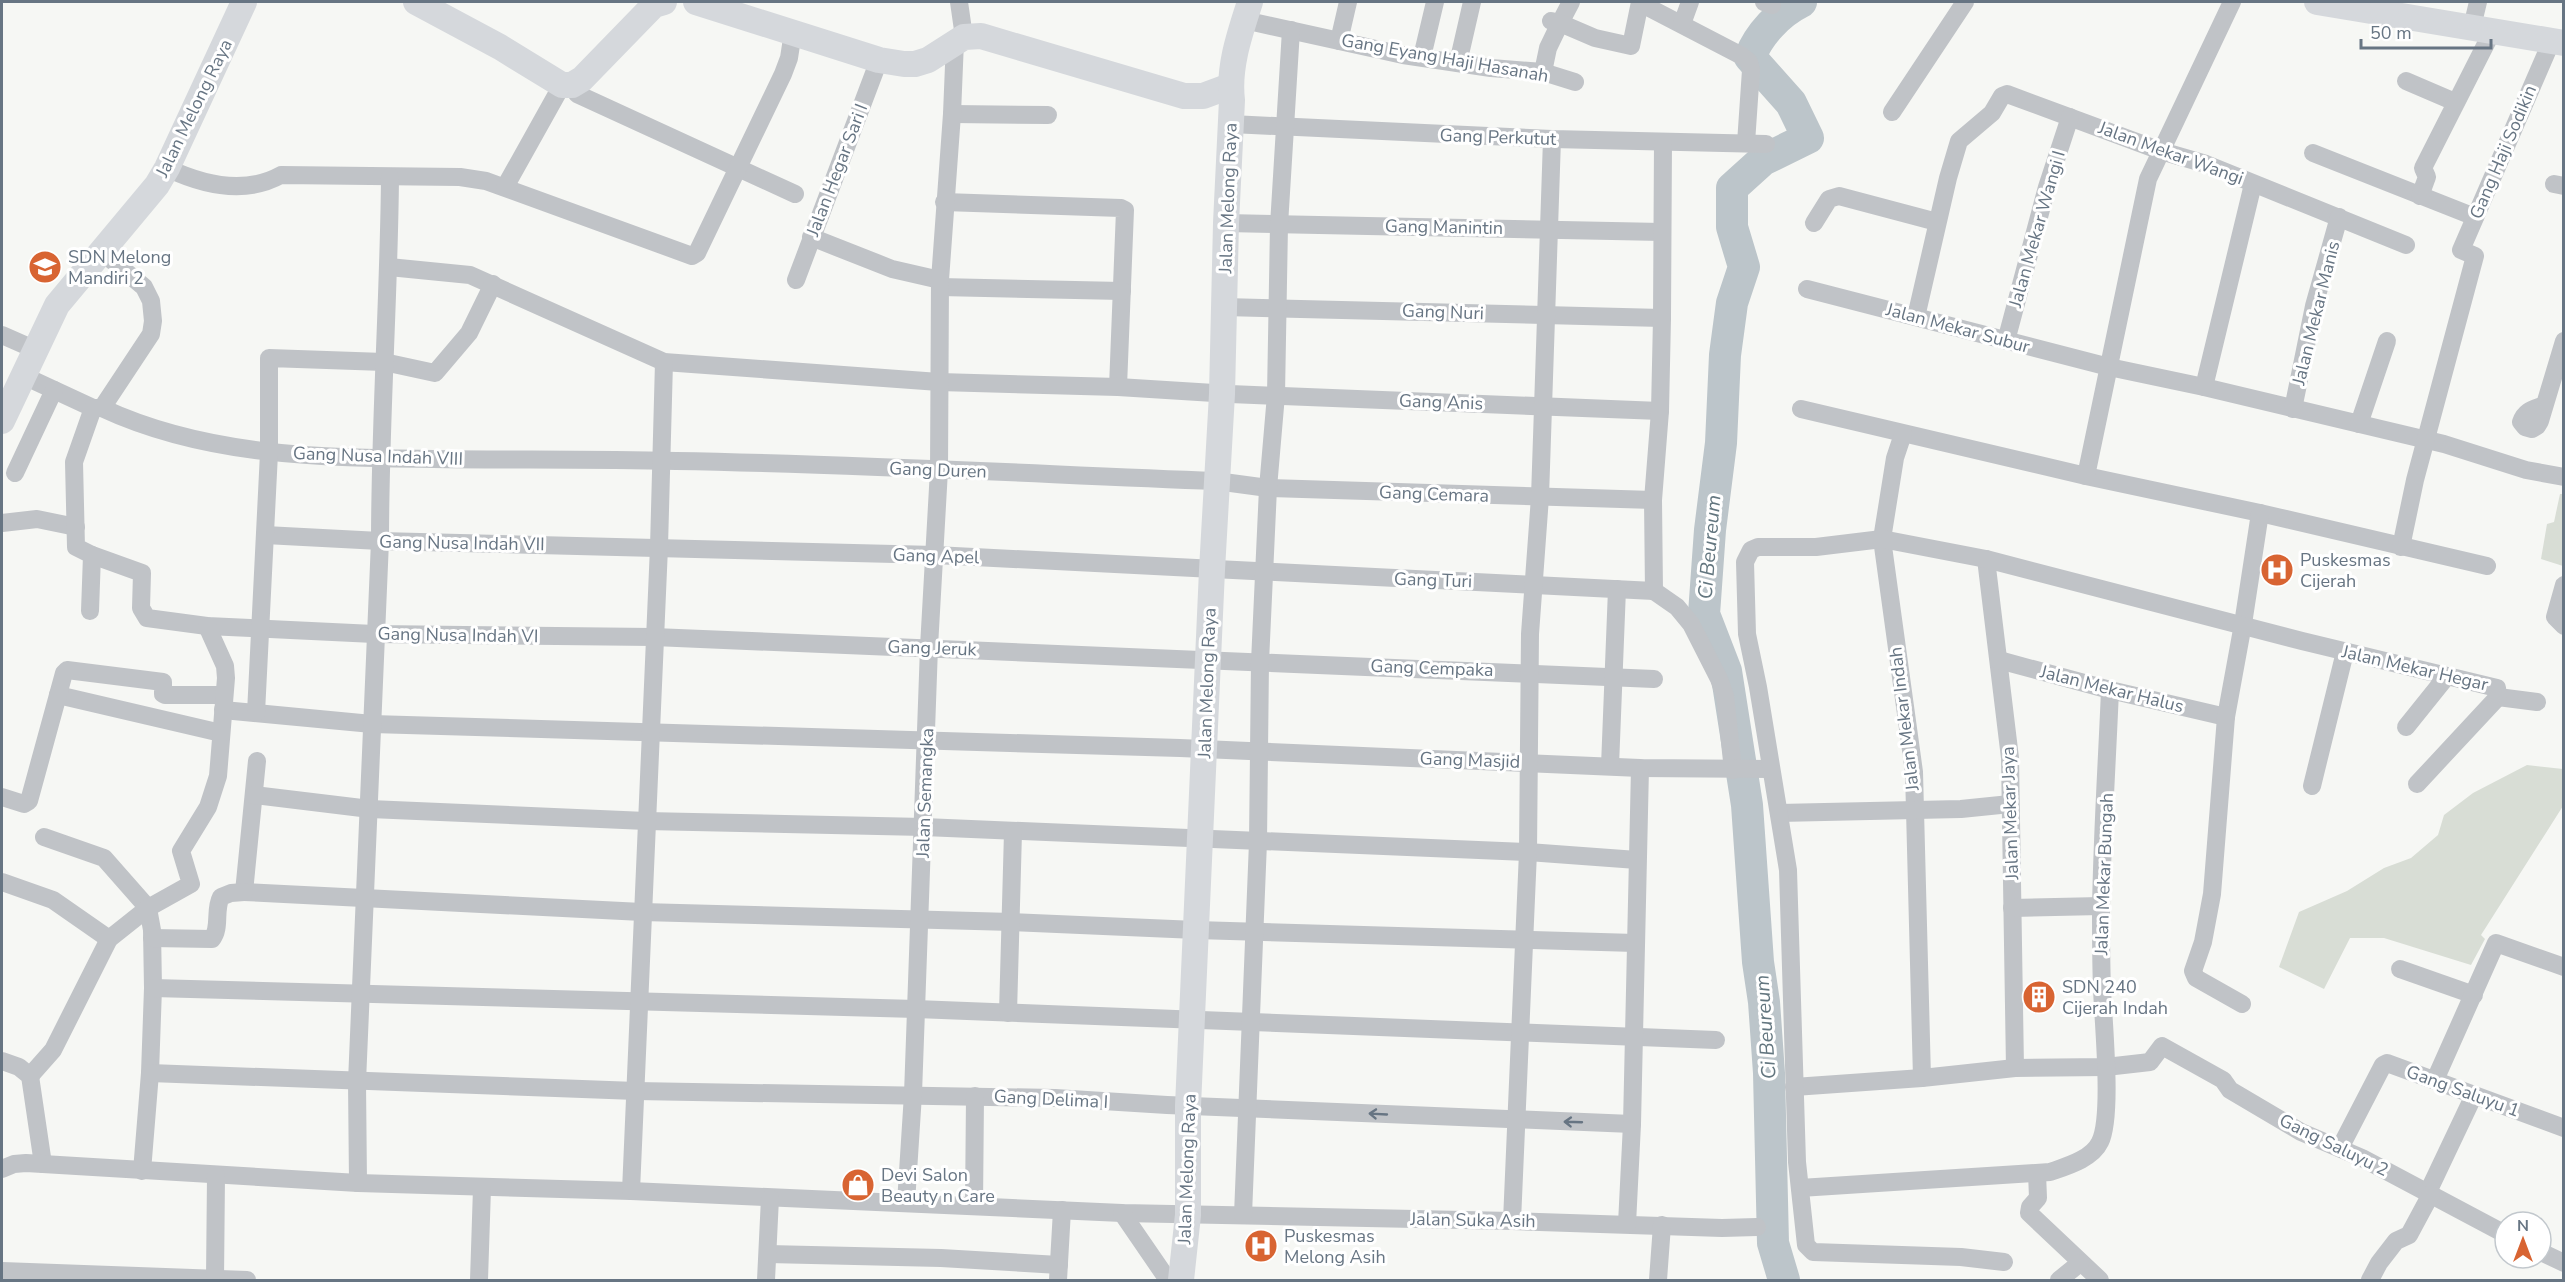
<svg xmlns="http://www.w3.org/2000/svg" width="2565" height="1282" viewBox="0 0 2565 1282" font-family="'Nunito Sans',sans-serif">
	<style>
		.green { fill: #d8ddd5 }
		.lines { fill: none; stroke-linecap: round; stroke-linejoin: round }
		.river { stroke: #bcc5ca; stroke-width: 32 }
		.minor { stroke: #c0c3c7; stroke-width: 18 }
		.secondary { stroke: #d5d8dc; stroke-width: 26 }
		.oneway { stroke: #677583 }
		.labels { text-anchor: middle; stroke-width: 6; stroke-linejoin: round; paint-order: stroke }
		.street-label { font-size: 18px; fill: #677583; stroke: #fff }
		.poi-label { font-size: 18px; fill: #677583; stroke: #fff; text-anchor: start }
		.water-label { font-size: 20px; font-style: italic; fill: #63767f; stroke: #fff }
	</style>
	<rect width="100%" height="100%" fill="#f6f7f4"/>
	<g class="green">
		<path d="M2560 494H2563V566L2541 559 2547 524 2554 522Z"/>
		<path d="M2527 765 2563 769V806L2481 935 2485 939 2471 965 2384 938H2350L2324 989 2279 967 2299 912 2347 891 2384 868 2411 858 2438 835 2444 815 2473 793Z"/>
	</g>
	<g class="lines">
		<path class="river" d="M1784 1280 1773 1243 1769 1073 1764 1002 1758 962 1747 805 1726 671 1704 614 1710 530 1721 443 1725 355 1732 303 1744 267 1732 227V188L1763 160 1808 138 1791 103 1750 57C1759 34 1779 13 1801 2"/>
		<g class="minor">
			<path d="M959 2 964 37"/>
			<path d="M1764 2 1772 5"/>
			<path d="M1640 3 1742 56 1749 62 1751 70 1746 143"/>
			<path d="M1244 20 1403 55 1491 68 1543 72 1575 82"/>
			<path d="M1551 21 1560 23 1571 2"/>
			<path d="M1682 24 1690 2"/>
			<path d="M2472 27 2478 2"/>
			<path d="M1339 41 1348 2"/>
			<path d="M1422 57 1435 2"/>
			<path d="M1458 63 1472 2"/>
			<path d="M1543 72 1548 48 1560 23 1595 38 1631 46 1640 2"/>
			<path d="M2406 81 2455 102"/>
			<path d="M572 85 577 94 795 194"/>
			<path d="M1892 112 1965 2"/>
			<path d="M952 114 1048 115"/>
			<path d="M1231 124 1552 139 1766 144"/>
			<path d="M2313 153 2475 217"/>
			<path d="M167 168C203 185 245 195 281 175L460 177 486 181 692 256 697 253 783 74 789 58 793 32"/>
			<path d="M2554 184 2564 186"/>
			<path d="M505 187 562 85"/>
			<path d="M2420 196 2427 177 2423 168 2493 30"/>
			<path d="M944 202 1121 208 1125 210 1118 387"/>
			<path d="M1226 223 1662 232"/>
			<path d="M1814 223 1829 199 1839 196 1937 222"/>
			<path d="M811 237 892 269 940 280"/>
			<path d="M389 267 470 275 664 362 939 382 1118 387 1230 394 1660 411"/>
			<path d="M796 280 879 60"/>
			<path d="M940 287 1122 291"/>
			<path d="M1807 289 2109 367 2204 387 2444 444 2526 470 2564 477"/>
			<path d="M1224 307 1662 318"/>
			<path d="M1916 317 1948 178 1959 141 1992 113 2002 96 2007 94 2161 151 2206 164 2406 245"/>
			<path d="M2 335 36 350"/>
			<path d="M2006 341 2047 187 2070 117"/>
			<path d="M24 376 93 408"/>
			<path d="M2204 387 2253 184"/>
			<path d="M2544 405C2534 409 2525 410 2521 422L2525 427 2532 429 2537 426 2540 421 2564 341"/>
			<path d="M102 408C205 456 321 458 433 459 514 460 595 459 676 461 856 464 1036 474 1216 481L1268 488 1653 500"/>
			<path d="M1801 409 2086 476 2260 513 2487 566"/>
			<path d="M2293 409 2314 306 2339 217"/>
			<path d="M2359 424 2387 341"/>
			<path d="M1903 434 1895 458 1882 539 1914 772 1922 1078"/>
			<path d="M15 473 54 390"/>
			<path d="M2086 476 2148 179 2232 2"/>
			<path d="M2 523 37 519 76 527"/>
			<path d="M265 535 380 541 935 555 1654 591"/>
			<path d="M2401 547 2415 480 2475 256 2461 250 2552 40"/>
			<path d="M92 555 142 573 141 608 147 618 207 626 374 634 654 637 1654 679"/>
			<path d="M1986 559 2010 758 2015 1068"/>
			<path d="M2564 585 2555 617 2564 626"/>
			<path d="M1654 591 1653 500 1660 411 1662 318 1663 142"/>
			<path d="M1654 591 1677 607 1691 624 1719 679 1725 696 1733 770"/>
			<path d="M90 611 92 555 76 547 74 462 93 408H102L151 334 153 321 151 301 144 287 101 251"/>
			<path d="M1999 660 2110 690 2226 717"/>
			<path d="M58 695 221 733"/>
			<path d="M2498 697 2537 702"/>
			<path d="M223 710 372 724 1180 748 1640 768 1770 769"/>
			<path d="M256 713 269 453V358L384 362 435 373 469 333 493 284"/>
			<path d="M2406 727 2447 676"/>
			<path d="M257 761 244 892 642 912 1012 922 1196 930 1635 943"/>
			<path d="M1610 766 1617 589"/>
			<path d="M2312 786 2345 652"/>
			<path d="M254 795 370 809 646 821 924 827 1528 852 1637 860"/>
			<path d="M2 797 24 804 29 801 64 673 67 670 163 682V694L165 695H223"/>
			<path d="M1779 813 1961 809 2010 804"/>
			<path d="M44 837 104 858 148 908 152 930 153 988 150 1073 142 1171"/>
			<path d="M2 882 53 900 109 939"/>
			<path d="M2012 908 2101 906"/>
			<path d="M152 938 212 939C221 928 214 910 221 897L231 893 244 892"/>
			<path d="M2400 969 2474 995"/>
			<path d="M153 988 916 1009 1716 1040"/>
			<path d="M2242 1004 2196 978 2193 971 2203 942 2212 894 2226 717 2243 624 2260 513"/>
			<path d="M1008 1013 1013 832"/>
			<path d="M2 1061 19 1067 30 1076 43 1164"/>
			<path d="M150 1073 636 1091 1055 1098 1167 1105 1632 1124"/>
			<path d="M30 1076 53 1050 109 939 148 908 191 884 181 851 208 807 218 776 226 678 225 666 207 626"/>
			<path d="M2435 1080 2496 943 2564 967"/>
			<path d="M1794 1087 1922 1078 2015 1068 2106 1067 2150 1062 2162 1046 2223 1080 2230 1090 2301 1132 2362 1158 2505 1234"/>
			<path d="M2340 1148 2383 1065 2387 1063 2564 1128"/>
			<path d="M2 1169 14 1164 26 1163 358 1183 631 1191 1122 1213 1512 1221 1722 1228 1757 1227"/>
			<path d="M2037 1173 2038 1198 2030 1207 2029 1213 2100 1280"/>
			<path d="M358 1183 357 1082 380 541C380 419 389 298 390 177"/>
			<path d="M1800 1188 2050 1172C2067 1166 2092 1159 2100 1142 2113 1116 2103 1021 2102 988 2101 962 2101 936 2101 910 2102 837 2107 763 2110 690"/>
			<path d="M631 1191 659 547 664 362"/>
			<path d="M2428 1192 2474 1095"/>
			<path d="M906 1203 913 1094 929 647 939 470 940 280 952 114 955 41"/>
			<path d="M974 1206 975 1096"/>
			<path d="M1122 1213 1168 1280"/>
			<path d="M1243 1215 1258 842 1260 662 1268 488 1276 395 1279 225 1291 30"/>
			<path d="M1512 1221 1528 852 1530 634 1540 497 1552 139"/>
			<path d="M1627 1224 1632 1124 1640 768"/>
			<path d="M2541 1252 2564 1263"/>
			<path d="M768 1254 941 1258 1059 1265"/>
			<path d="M2004 1262 1961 1257 1813 1252 1806 1245 1797 1162 1788 870 1758 687 1747 634 1745 562 1751 550 1758 547H1816L1882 539 1986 559 2302 641 2497 688 2498 697 2417 784"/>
			<path d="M2 1271 247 1280"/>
			<path d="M215 1280 216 1175"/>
			<path d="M479 1280 482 1188"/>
			<path d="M766 1280 770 1198"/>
			<path d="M1058 1280 1062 1210"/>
			<path d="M1658 1280 1662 1225"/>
			<path d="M2059 1280 2080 1263"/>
			<path d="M2370 1280 2379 1263 2396 1241 2409 1235 2431 1194"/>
		</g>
		<g class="secondary">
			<path d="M416 2 500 47 562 85H572L582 79 654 5 664 2"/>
			<path d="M696 2 879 60 904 64H915L928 60 964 37 981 36 1184 96H1203L1230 86"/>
			<path d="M2317 2 2564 43"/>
			<path d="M2 421 57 305 157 185 167 168 244 2"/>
			<path d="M1181 1280 1188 1215V1106L1212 570 1222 394 1226 223 1232 100C1228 67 1240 33 1250 2"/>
		</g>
	</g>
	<defs><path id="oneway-shaft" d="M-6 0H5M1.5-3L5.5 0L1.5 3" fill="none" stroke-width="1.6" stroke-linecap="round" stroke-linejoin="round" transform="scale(1.5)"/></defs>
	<g class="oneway">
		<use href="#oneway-shaft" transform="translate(1378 1114) rotate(-177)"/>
		<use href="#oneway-shaft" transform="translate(1573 1122) rotate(-178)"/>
	</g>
	<defs>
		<symbol id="school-disc" viewBox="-11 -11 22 22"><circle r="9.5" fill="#d86432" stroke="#fff"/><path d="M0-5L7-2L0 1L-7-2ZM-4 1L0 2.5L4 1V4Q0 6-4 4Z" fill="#fff"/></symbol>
		<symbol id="hospital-disc" viewBox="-11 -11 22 22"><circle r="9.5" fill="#d86432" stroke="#fff"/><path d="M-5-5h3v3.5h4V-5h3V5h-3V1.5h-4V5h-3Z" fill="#fff"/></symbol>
		<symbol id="building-disc" viewBox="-11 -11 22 22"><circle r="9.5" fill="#d86432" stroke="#fff"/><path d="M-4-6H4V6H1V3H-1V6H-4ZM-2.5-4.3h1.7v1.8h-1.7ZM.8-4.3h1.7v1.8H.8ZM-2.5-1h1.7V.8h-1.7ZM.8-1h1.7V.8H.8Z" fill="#fff"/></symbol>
		<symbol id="shop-disc" viewBox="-11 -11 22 22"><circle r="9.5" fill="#d86432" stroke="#fff"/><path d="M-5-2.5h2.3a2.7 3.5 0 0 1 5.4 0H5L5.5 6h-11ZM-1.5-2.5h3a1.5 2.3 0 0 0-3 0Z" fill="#fff"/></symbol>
	</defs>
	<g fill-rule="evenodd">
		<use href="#school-disc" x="26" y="248" width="38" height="38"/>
		<use href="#hospital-disc" x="2258" y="551" width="38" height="38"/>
		<use href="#building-disc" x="2020" y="978" width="38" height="38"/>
		<use href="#shop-disc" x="839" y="1166" width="38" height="38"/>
		<use href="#hospital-disc" x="1242" y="1227" width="38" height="38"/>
	</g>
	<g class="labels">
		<g class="street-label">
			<text transform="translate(1445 58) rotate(10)" y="6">Gang Eyang Haji Hasanah</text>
			<text transform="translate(194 108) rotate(-64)" y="6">Jalan Melong Raya</text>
			<text transform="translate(1498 137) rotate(2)" y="6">Gang Perkutut</text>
			<text transform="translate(2503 152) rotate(-67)" y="6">Gang Haji Sodikin</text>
			<text transform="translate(2171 153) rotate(20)" y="6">Jalan Mekar Wangi</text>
			<text transform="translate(837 170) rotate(-69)" y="6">Jalan Hegar Sari I</text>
			<text transform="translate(1228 198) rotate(-88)" y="6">Jalan Melong Raya</text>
			<text transform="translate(1444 227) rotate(1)" y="6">Gang Manintin</text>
			<text transform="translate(2037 229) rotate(-74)" y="6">Jalan Mekar Wangi I</text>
			<text transform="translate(1443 312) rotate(2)" y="6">Gang Nuri</text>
			<text transform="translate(2316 313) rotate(-76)" y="6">Jalan Mekar Manis</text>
			<text transform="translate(1958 328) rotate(15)" y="6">Jalan Mekar Subur</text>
			<text transform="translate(1441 402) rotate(2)" y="6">Gang Anis</text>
			<text transform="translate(378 456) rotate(2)" y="6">Gang Nusa Indah VIII</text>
			<text transform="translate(938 470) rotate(2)" y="6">Gang Duren</text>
			<text transform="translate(1434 494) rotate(2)" y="6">Gang Cemara</text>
			<text transform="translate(462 543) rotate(1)" y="6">Gang Nusa Indah VII</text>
			<text transform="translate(936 556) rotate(2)" y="6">Gang Apel</text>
			<text transform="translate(1433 580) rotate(2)" y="6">Gang Turi</text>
			<text transform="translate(458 635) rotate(1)" y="6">Gang Nusa Indah VI</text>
			<text transform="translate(932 648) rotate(2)" y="6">Gang Jeruk</text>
			<text transform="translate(1432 668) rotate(2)" y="6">Gang Cempaka</text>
			<text transform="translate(2415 668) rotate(13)" y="6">Jalan Mekar Hegar</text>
			<text transform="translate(1207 683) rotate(-88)" y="6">Jalan Melong Raya</text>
			<text transform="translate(2112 689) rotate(14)" y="6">Jalan Mekar Halus</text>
			<text transform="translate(1904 719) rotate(-97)" y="6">Jalan Mekar Indah</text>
			<text transform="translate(1470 760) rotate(2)" y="6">Gang Masjid</text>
			<text transform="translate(925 793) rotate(-88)" y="6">Jalan Semangka</text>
			<text transform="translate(2010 813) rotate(-92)" y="6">Jalan Mekar Jaya</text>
			<text transform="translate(2104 874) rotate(-88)" y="6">Jalan Mekar Bungah</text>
			<text transform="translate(2463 1091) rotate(20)" y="6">Gang Saluyu 1</text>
			<text transform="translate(1051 1099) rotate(3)" y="6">Gang Delima I</text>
			<text transform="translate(2334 1145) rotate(26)" y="6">Gang Saluyu 2</text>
			<text transform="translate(1187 1169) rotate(-88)" y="6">Jalan Melong Raya</text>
			<text transform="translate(1473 1220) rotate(1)" y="6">Jalan Suka Asih</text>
		</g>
		<g class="poi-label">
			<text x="68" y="263">SDN Melong<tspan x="68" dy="21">Mandiri 2</tspan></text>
			<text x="2300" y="566">Puskesmas<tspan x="2300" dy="21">Cijerah</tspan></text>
			<text x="2062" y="993">SDN 240<tspan x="2062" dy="21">Cijerah Indah</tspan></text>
			<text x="881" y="1181">Devi Salon<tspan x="881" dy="21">Beauty n Care</tspan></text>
			<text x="1284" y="1242">Puskesmas<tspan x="1284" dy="21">Melong Asih</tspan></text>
		</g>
		<g class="water-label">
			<text transform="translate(1709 547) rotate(-85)" y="7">Ci Beureum</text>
			<text transform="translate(1765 1027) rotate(-94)" y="7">Ci Beureum</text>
		</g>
	</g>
	<rect width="2565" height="1282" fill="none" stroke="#677583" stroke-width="6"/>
	<g transform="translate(2523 1240)"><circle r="28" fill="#ffffff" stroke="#c2c8cd" stroke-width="1.5"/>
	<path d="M0-4.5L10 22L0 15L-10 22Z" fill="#d86432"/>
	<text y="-9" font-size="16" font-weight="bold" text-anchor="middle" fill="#677583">N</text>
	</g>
	<path d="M2361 39v9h130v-9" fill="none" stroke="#677583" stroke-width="3"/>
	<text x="2370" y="39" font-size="18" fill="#677583" stroke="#ffffff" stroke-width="4.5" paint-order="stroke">50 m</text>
</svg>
